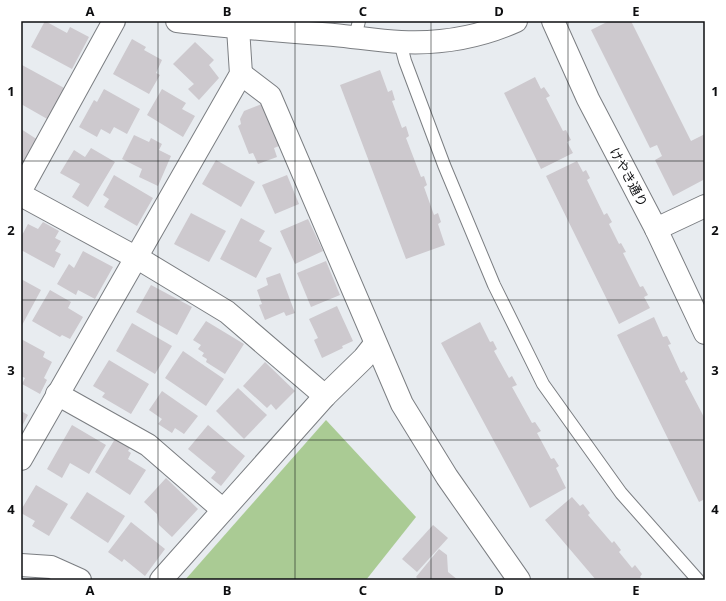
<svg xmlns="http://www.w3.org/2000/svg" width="726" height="601" viewBox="0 0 726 601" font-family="'Noto Sans','Noto Sans JP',sans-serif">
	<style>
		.green { fill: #aacb94 }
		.building { fill: #cdc9ce }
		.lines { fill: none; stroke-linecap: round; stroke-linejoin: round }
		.service-casing { stroke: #7b7e82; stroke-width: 14 }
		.minor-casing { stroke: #7b7e82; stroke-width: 24 }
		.tertiary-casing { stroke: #7b7e82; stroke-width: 24 }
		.service { stroke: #fff; stroke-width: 12 }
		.minor { stroke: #fff; stroke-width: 22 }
		.tertiary { stroke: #fff; stroke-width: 22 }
		.grid { fill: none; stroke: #0d0e10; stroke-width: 1; stroke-opacity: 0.55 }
		.labels { text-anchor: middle; stroke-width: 3; stroke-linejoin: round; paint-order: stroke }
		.street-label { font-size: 13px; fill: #0d0e10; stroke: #fff }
		.neatline { fill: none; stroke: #0d0e10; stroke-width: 1.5 }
		.grid-label { font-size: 13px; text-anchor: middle; font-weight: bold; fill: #0d0e10 }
	</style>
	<rect width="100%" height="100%" fill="#e8ecf0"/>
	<path class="green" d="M326 420 416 517 366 580H185Z"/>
	<g class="building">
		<path d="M45 21 67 33 70 27 89 37 72 69 31 47Z"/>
		<path d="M609 21H631L691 141 705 134V179L673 196 655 160 662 156 657 145 650 148 591 30Z"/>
		<path d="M132 39 146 47 144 50 162 60 156 73 160 75 149 94 113 74Z"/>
		<path d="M195 42 214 60 209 65 219 78 199 100 188 89 194 84 173 64Z"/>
		<path d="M22 65 66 89 49 120 21 104Z"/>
		<path d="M380 70 388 92 392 90 395 100 392 101 402 128 406 126 409 136 406 138 421 177 424 176 427 185 424 187 434 215 438 213 441 222 438 224 445 245 406 259 340 85Z"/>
		<path d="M535 77 541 89 544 87 550 96 546 98 563 131 566 130 571 140 567 142 573 153 541 169 504 93Z"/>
		<path d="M104 89 140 109 127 134 114 127 110 134 101 129 97 137 79 127 94 100 97 102Z"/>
		<path d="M162 89 186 103 182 109 195 116 183 137 147 115Z"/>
		<path d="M262 104 279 146 274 148 277 157 258 164 253 153 249 154 238 126 241 124 240 119 244 111Z"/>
		<path d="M21 129 38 140 24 162 21 160Z"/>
		<path d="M134 135 149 142 151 138 162 144 159 150 171 156 158 186 139 177 142 169 122 159Z"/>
		<path d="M91 148 115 162 88 207 72 197 80 184 60 173 74 150 85 157Z"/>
		<path d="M216 160 255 182 241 207 202 184Z"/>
		<path d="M577 161 583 172 586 170 590 178 587 180 604 215 607 213 612 222 609 224 619 244 621 243 626 252 623 253 640 287 643 286 648 295 644 297 650 308 619 324 546 176Z"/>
		<path d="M114 175 153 198 137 226 104 207 109 199 103 195Z"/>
		<path d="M287 175 299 204 275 214 262 185Z"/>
		<path d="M191 213 226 231 209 262 174 244Z"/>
		<path d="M241 218 265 231 259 241 272 248 256 278 220 259Z"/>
		<path d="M308 219 323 251 295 264 280 231Z"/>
		<path d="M43 222 59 231 55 238 61 241 55 251 61 254 54 268 21 250V237L28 224 38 229Z"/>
		<path d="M83 251 113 267 95 299 78 290 76 295 57 284 69 264 74 268Z"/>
		<path d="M326 261 340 295 311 307 297 273Z"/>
		<path d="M280 273 295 313 286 316 284 312 265 320 259 305 262 304 257 290 268 285 266 278Z"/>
		<path d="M21 279 41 290 21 327Z"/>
		<path d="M151 285 192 307 177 335 136 312Z"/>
		<path d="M50 290 71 302 68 308 83 317 70 339 62 335 60 337 32 321Z"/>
		<path d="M337 306 353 341 342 346 343 348 322 358 314 340 318 338 309 319Z"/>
		<path d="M654 317 663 337 667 336 671 344 668 345 681 373 684 371 688 379 685 381 705 419V499L699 502 617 335Z"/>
		<path d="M206 321 244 344 225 374 206 362 207 359 202 356 204 353 198 349 201 345 193 340Z"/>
		<path d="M480 322 490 342 493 341 497 349 494 351 509 378 512 376 517 385 512 387 532 423 535 422 541 431 537 433 551 459 554 458 559 466 556 468 566 488 530 508 441 343Z"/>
		<path d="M132 323 172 346 155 374 116 351Z"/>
		<path d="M21 339 45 352 43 357 52 362 44 378 47 380 40 394 22 384 25 378 21 376Z"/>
		<path d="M183 351 224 379 206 406 165 378Z"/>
		<path d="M109 360 149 384 131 414 102 397 105 393 93 386Z"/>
		<path d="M265 362 295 391 276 410 271 404 267 408 243 386Z"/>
		<path d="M238 388 267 415 244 439 216 411Z"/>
		<path d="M162 391 198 416 184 434 175 428 172 433 158 424 162 419 149 410Z"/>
		<path d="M21 411 28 415 21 428Z"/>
		<path d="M72 425 106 445 89 474 70 463 62 478 47 469Z"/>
		<path d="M208 425 245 456 221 486 211 478 216 472 188 449Z"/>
		<path d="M115 439 130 448 128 451 131 453 128 459 146 470 130 495 95 472Z"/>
		<path d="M166 478 198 509 172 537 159 525 157 514 144 502Z"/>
		<path d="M36 485 68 504 49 536 32 526 35 521 21 513V510Z"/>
		<path d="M87 492 125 516 108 543 70 518Z"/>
		<path d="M572 497 580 506 583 504 590 513 588 515 612 543 614 541 621 550 619 552 632 568 635 565 642 574 640 577 643 580H596L545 520Z"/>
		<path d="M131 522 165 549 145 576 124 559 122 562 108 552Z"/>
		<path d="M433 525 448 538 417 572 402 559Z"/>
		<path d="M439 549 447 555 448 572 458 580H419L416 577Z"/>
	</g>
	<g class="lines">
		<defs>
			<g id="service">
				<path d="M355 37 359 21"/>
				<path d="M400 42 405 61 444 165 494 285 543 384 621 493 698 580"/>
			</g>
			<g id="minor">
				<path d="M21 190 114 21"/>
				<path d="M21 195 146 263 227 312 325 396"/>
				<path d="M656 229 705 206"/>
				<path d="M57 394 148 445 223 510"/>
				<path d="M21 459 241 74 238 28"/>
				<path d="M161 580 325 396 364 358 375 344"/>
			</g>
			<g id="tertiary">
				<path d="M177 21C229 27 282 31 334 35 356 37 378 41 401 42 439 44 480 37 516 21"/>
				<path d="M553 21 588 99 656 229 705 333"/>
				<path d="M241 74 270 96 402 404 447 477 519 580"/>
				<path d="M21 565 51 567 80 580"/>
			</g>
		</defs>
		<use href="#service" class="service-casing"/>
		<use href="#minor" class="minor-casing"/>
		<use href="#tertiary" class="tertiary-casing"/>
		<use href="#service" class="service"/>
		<use href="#minor" class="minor"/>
		<use href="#tertiary" class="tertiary"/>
	</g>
	<path class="grid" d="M158 21V580M295 21V580M431 21V580M568 21V580M21 161H705M21 300H705M21 440H705"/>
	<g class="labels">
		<g class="street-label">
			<text transform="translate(629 177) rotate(62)" y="5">けやき通り</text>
		</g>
	</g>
	<rect width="726" height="601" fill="none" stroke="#ffffff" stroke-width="44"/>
	<rect x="22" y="22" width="682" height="557" class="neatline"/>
	<g class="grid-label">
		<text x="90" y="16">A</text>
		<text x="227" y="16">B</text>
		<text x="363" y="16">C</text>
		<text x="499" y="16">D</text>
		<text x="636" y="16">E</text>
		<text x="11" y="96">1</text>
		<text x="715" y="96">1</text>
		<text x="11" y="235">2</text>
		<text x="715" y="235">2</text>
		<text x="11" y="375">3</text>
		<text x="715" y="375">3</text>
		<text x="11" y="514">4</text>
		<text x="715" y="514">4</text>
		<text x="90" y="595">A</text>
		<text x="227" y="595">B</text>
		<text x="363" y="595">C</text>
		<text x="499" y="595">D</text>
		<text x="636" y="595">E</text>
	</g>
</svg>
